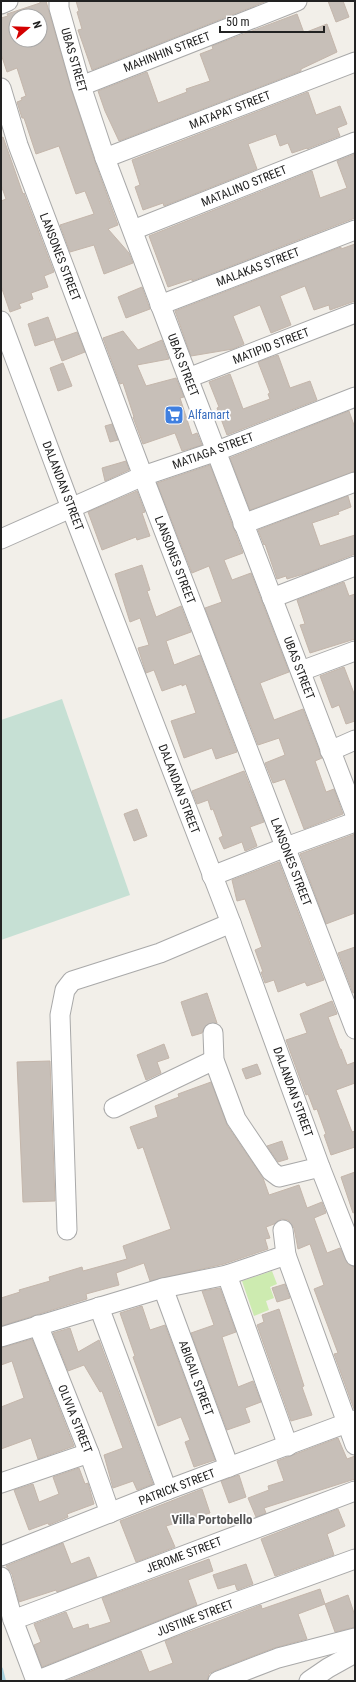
<svg xmlns="http://www.w3.org/2000/svg" width="356" height="1682" viewBox="0 0 356 1682" font-family="'Roboto Condensed',sans-serif">
	<style>
		.grass { fill: #cdebb0 }
		.wetland { fill: #c6e0d4 }
		.lines { fill: none; stroke-linecap: round; stroke-linejoin: round }
		.stream { stroke: #aad3df; stroke-width: 4 }
		.building { fill: #c7bfb8; stroke: #c4b6ab; fill-rule: evenodd }
		.minor-casing { stroke: #a9a9a9; stroke-width: 21 }
		.minor { stroke: #fff; stroke-width: 19 }
		.labels { text-anchor: middle; stroke-width: 3.5; stroke-linejoin: round; paint-order: stroke }
		.street-label { font-size: 12px; fill: #222; stroke: #fff }
		.shop-label { font-size: 12px; fill: #366cbe; stroke: #fff; text-anchor: start }
		.neighbourhood-label { font-size: 13px; font-weight: bold; fill: #555; stroke: #fff }
	</style>
	<rect width="100%" height="100%" fill="#f2efe9"/>
	<path class="grass" d="M272 1271 277 1284 270 1287 274 1298 266 1301 269 1310 254 1316 242 1281Z"/>
	<path class="wetland" d="M62 699 130 895 1 940V720Z"/>
	<g class="lines">
		<path class="stream" d="M1 1669 4 1681"/>
	</g>
	<g class="building">
		<path d="M40 1H46L71 89 95 162 118 225 108 229 129 253 133 263 104 274 94 245 70 252 60 225 94 214 85 191 76 194 59 146 36 154 24 118H22L17 102 22 100 21 98 26 96 17 68 7 72 1 54V18L8 16 7 14 40 3ZM16 16H40V40H16Z"/>
		<path d="M76 1H267L92 70 78 30 82 29 77 12 79 11Z"/>
		<path d="M328 1H343L349 17 336 22Z"/>
		<path d="M297 14 304 33 327 24 337 52 301 69V71L119 141 105 111 98 91 147 72 158 103 187 92 186 89 210 81 200 54 213 49 212 46Z"/>
		<path d="M308 92 316 115 340 106 347 124 337 128 340 136 307 149V148L292 153 288 143 280 146 276 134 248 144 257 169 164 206 163 203 143 210 135 187 140 185 132 160Z"/>
		<path d="M3 137 23 194 24 193 54 272 44 276 48 287 31 293 33 299 19 304 21 308 10 312 1 286V201L6 199 1 185V138Z"/>
		<path d="M355 154V218L192 281V279L168 287 149 236 312 171 320 198 347 188 337 161Z"/>
		<path d="M355 244V301L330 310 329 305 314 310 305 286 280 296 291 325 271 333 260 305 233 316 244 344 233 349 191 356 175 311 341 247V249Z"/>
		<path d="M142 287 150 309 126 318 118 297Z"/>
		<path d="M48 317 56 339 35 346 28 324Z"/>
		<path d="M123 331 138 350 162 340 169 359 137 365 146 386 176 378 184 397 180 398 192 435 197 433 202 445 182 451 175 433 143 444 133 417H134L123 383 120 384 103 338Z"/>
		<path d="M77 332 85 352 62 361 54 340Z"/>
		<path d="M278 355 290 388 310 381 317 400 227 435 217 408 219 407 209 382 230 374 243 409 270 399 268 394 270 393 258 362Z"/>
		<path d="M63 363 72 386 58 391 50 368Z"/>
		<path d="M349 411 355 428V471L250 510 230 458Z"/>
		<path d="M112 424 118 440 110 442 105 426Z"/>
		<path d="M126 461 129 470 105 481 102 468Z"/>
		<path d="M210 465 243 553 224 560 232 580 251 573 289 672 260 683 274 720 303 709 322 758 315 761 326 792 334 789 343 814 304 829 285 779 273 783 265 763 285 755 279 738 258 745 205 608 222 602 209 566 192 573 157 483Z"/>
		<path d="M137 491 145 512 142 513 150 536 137 540 136 537 102 550 88 512Z"/>
		<path d="M348 496 351 507 338 512 339 514 312 523 320 546 355 535V554L307 573 287 579 286 576 277 579 265 544 264 545 258 530Z"/>
		<path d="M142 565 150 590 147 591 156 617 181 606 191 632 166 641 174 665 200 655 237 752 216 759 212 748 184 758 171 721 196 713 186 684 182 686V684L162 691 154 670 146 673 138 648 149 645 140 618 130 622 115 574Z"/>
		<path d="M344 582 349 596 355 594V639L310 653 300 625 305 624 297 600Z"/>
		<path d="M344 667 355 696V721L346 724 339 705 332 708 320 676Z"/>
		<path d="M244 771 264 822 250 827 257 846 245 851 242 842 224 849 219 838 223 836 213 809 211 810 208 800 197 804 192 791Z"/>
		<path d="M137 809 147 836 134 841 124 814Z"/>
		<path d="M355 834V913L326 924 300 854Z"/>
		<path d="M279 862 324 980 307 986 305 982 278 992 274 980 265 983 261 972H263L255 950 262 947 245 899 237 901 232 880Z"/>
		<path d="M355 947V992L353 993 338 953Z"/>
		<path d="M207 993 217 1023 208 1024 204 1028 202 1033 192 1036 181 1002Z"/>
		<path d="M332 1001 337 1014 328 1017 340 1049H341L347 1065 355 1062V1083L336 1090 352 1132 355 1131V1147L331 1155 324 1135 326 1134 317 1109 314 1110 308 1094 306 1095 286 1040 307 1033 300 1014Z"/>
		<path d="M164 1044 169 1058 157 1062 161 1073 146 1080 137 1055Z"/>
		<path d="M50 1061 55 1201 23 1202 17 1062Z"/>
		<path d="M257 1064 261 1074 246 1079 242 1069Z"/>
		<path d="M211 1082 227 1125 263 1178 269 1195 299 1185 307 1208 322 1202 326 1213 314 1218 327 1253 340 1248 348 1264 355 1267V1409H354L334 1354 338 1353 314 1289 324 1285 310 1244 298 1249 294 1228 288 1220 281 1219 274 1224 266 1227 270 1238 265 1239 268 1249 224 1264 150 1281 144 1263 116 1273 119 1285 86 1294 87 1299 1 1326V1298L20 1292 19 1290 50 1281 49 1277 82 1267 83 1271 127 1259 123 1246 171 1229 143 1147 138 1149 130 1127 158 1117 155 1106 179 1097 178 1094Z"/>
		<path d="M282 1141 288 1159 278 1162 267 1146Z"/>
		<path d="M355 1172V1212L353 1213 341 1177Z"/>
		<path d="M285 1284 290 1298 277 1302 272 1288Z"/>
		<path d="M220 1288 236 1332 222 1337 238 1387 253 1381 261 1402 245 1408 250 1422 227 1430 191 1333 214 1325 202 1291Z"/>
		<path d="M142 1306 150 1330 165 1325 215 1460 194 1467 185 1442 190 1440 181 1417 158 1426 133 1357 135 1356 120 1313Z"/>
		<path d="M279 1309 304 1386 302 1387 312 1415 291 1421 257 1325 264 1322 262 1315Z"/>
		<path d="M70 1328 78 1352 99 1340 153 1484 137 1490 133 1481 113 1488 104 1455 123 1448 102 1391 100 1392 84 1365 68 1371 53 1333Z"/>
		<path d="M32 1339 74 1446 38 1459 31 1438 1 1449V1407L24 1398 12 1361 1 1365V1348Z"/>
		<path d="M338 1438 347 1459 355 1456V1479L264 1508 266 1513 256 1517 248 1498 269 1490 268 1486 284 1481 277 1461Z"/>
		<path d="M79 1468 85 1484 88 1483 94 1504 67 1514 68 1517 49 1525 48 1523 29 1530 14 1490 33 1484 39 1502 59 1494 53 1477Z"/>
		<path d="M239 1475 246 1497 229 1503 221 1481Z"/>
		<path d="M202 1489 210 1513 166 1526 175 1547 136 1562 120 1521Z"/>
		<path d="M338 1509 345 1526 327 1534 334 1555 275 1576 261 1539Z"/>
		<path d="M63 1543 71 1564 89 1557 97 1577 57 1592 56 1590 19 1602 12 1574 6 1566Z"/>
		<path d="M209 1559 213 1571 188 1580 197 1605 42 1667 34 1645 41 1642 34 1624 66 1612 73 1629 88 1624 89 1629 111 1622 102 1598Z"/>
		<path d="M246 1564 253 1584 237 1590 235 1584 218 1589 213 1575Z"/>
		<path d="M320 1589 325 1604 298 1614 307 1639 274 1648 214 1671 209 1674 207 1681H66L141 1651 149 1672 173 1663 165 1641 261 1605 262 1609Z"/>
		<path d="M348 1595 355 1616V1627L335 1632 325 1604Z"/>
	</g>
	<g class="lines">
		<defs>
			<g id="minor">
				<path d="M59 1V8L81 86 105 158 188 378 355 814"/>
				<path d="M1 4 8 1"/>
				<path d="M81 86 297 1"/>
				<path d="M1 88 18 145 143 476 355 1029"/>
				<path d="M105 158 355 62"/>
				<path d="M133 230 355 142"/>
				<path d="M160 305 355 230"/>
				<path d="M1 321 71 508 231 923 320 1167 355 1256"/>
				<path d="M188 378 355 313"/>
				<path d="M243 524 355 482"/>
				<path d="M1 539 143 476 217 451 355 397"/>
				<path d="M272 598 355 566"/>
				<path d="M301 671 355 651"/>
				<path d="M330 751 355 740"/>
				<path d="M212 876 286 847 355 822"/>
				<path d="M213 1033 214 1060 236 1119 271 1171 279 1177 320 1167"/>
				<path d="M114 1108 214 1060"/>
				<path d="M67 1230 60 1015 65 990 72 981 160 953 231 923"/>
				<path d="M283 1230 286 1255 355 1445"/>
				<path d="M227 1275 288 1446"/>
				<path d="M163 1288 229 1467"/>
				<path d="M99 1307 167 1490"/>
				<path d="M38 1325 89 1453 110 1513"/>
				<path d="M1 1337 163 1288 227 1275 286 1255"/>
				<path d="M1 1483 89 1453"/>
				<path d="M1 1556 167 1490 355 1420"/>
				<path d="M1 1577 13 1620 36 1681"/>
				<path d="M13 1620 355 1491"/>
				<path d="M36 1681 206 1613 355 1559"/>
				<path d="M218 1681 278 1658 355 1638"/>
				<path d="M309 1681 328 1668 355 1653"/>
			</g>
		</defs>
		<use href="#minor" class="minor-casing"/>
		<use href="#minor" class="minor"/>
	</g>
	<defs>
		<symbol id="supermarket-square" viewBox="-11 -11 22 22"><rect x="-9" y="-9" width="18" height="18" rx="4" fill="#3f7fe0" stroke="#fff"/><path d="M-6-5.5h2.5l.6 2H6L4.5 2H-2.5L-4.4-4H-6ZM-1.5 3.2a1.3 1.3 0 1 0 .1 0ZM3 3.2a1.3 1.3 0 1 0 .1 0Z" fill="#fff"/></symbol>
	</defs>
	<g fill-rule="evenodd">
		<use href="#supermarket-square" x="163" y="404" width="22" height="22"/>
	</g>
	<g class="labels">
		<g class="street-label">
			<text transform="translate(167 52) rotate(-21)" y="4">MAHINHIN STREET</text>
			<text transform="translate(74 60) rotate(74)" y="4">UBAS STREET</text>
			<text transform="translate(230 110) rotate(-21)" y="4">MATAPAT STREET</text>
			<text transform="translate(244 186) rotate(-22)" y="4">MATALINO STREET</text>
			<text transform="translate(60 257) rotate(69)" y="4">LANSONES STREET</text>
			<text transform="translate(258 267) rotate(-21)" y="4">MALAKAS STREET</text>
			<text transform="translate(271 346) rotate(-21)" y="4">MATIPID STREET</text>
			<text transform="translate(183 365) rotate(69)" y="4">UBAS STREET</text>
			<text transform="translate(213 451) rotate(-20)" y="4">MATIAGA STREET</text>
			<text transform="translate(63 486) rotate(69)" y="4">DALANDAN STREET</text>
			<text transform="translate(175 560) rotate(69)" y="4">LANSONES STREET</text>
			<text transform="translate(299 668) rotate(69)" y="4">UBAS STREET</text>
			<text transform="translate(179 789) rotate(69)" y="4">DALANDAN STREET</text>
			<text transform="translate(291 862) rotate(69)" y="4">LANSONES STREET</text>
			<text transform="translate(293 1092) rotate(70)" y="4">DALANDAN STREET</text>
			<text transform="translate(196 1378) rotate(70)" y="4">ABIGAIL STREET</text>
			<text transform="translate(75 1419) rotate(68)" y="4">OLIVIA STREET</text>
			<text transform="translate(177 1487) rotate(-21)" y="4">PATRICK STREET</text>
			<text transform="translate(184 1555) rotate(-21)" y="4">JEROME STREET</text>
			<text transform="translate(195 1618) rotate(-21)" y="4">JUSTINE STREET</text>
		</g>
		<g class="shop-label">
			<text x="188" y="419">Alfamart</text>
		</g>
		<g class="neighbourhood-label">
			<text x="212" y="1524">Villa Portobello</text>
		</g>
	</g>
	<rect width="356" height="1682" fill="none" stroke="#222222" stroke-width="4"/>
	<g transform="translate(28 28) rotate(71)"><circle r="19" fill="#ffffff" stroke="#a7a7a7"/>
	<path d="M0-3L7 15L0 10L-7 15Z" fill="#d40000"/>
	<text y="-6" font-size="11" font-weight="bold" text-anchor="middle" fill="#222222">N</text>
	</g>
	<path d="M220 26v6h104v-6" fill="none" stroke="#222222" stroke-width="2"/>
	<text x="226" y="26" font-size="12" fill="#222222" stroke="#ffffff" stroke-width="3" paint-order="stroke">50 m</text>
</svg>
